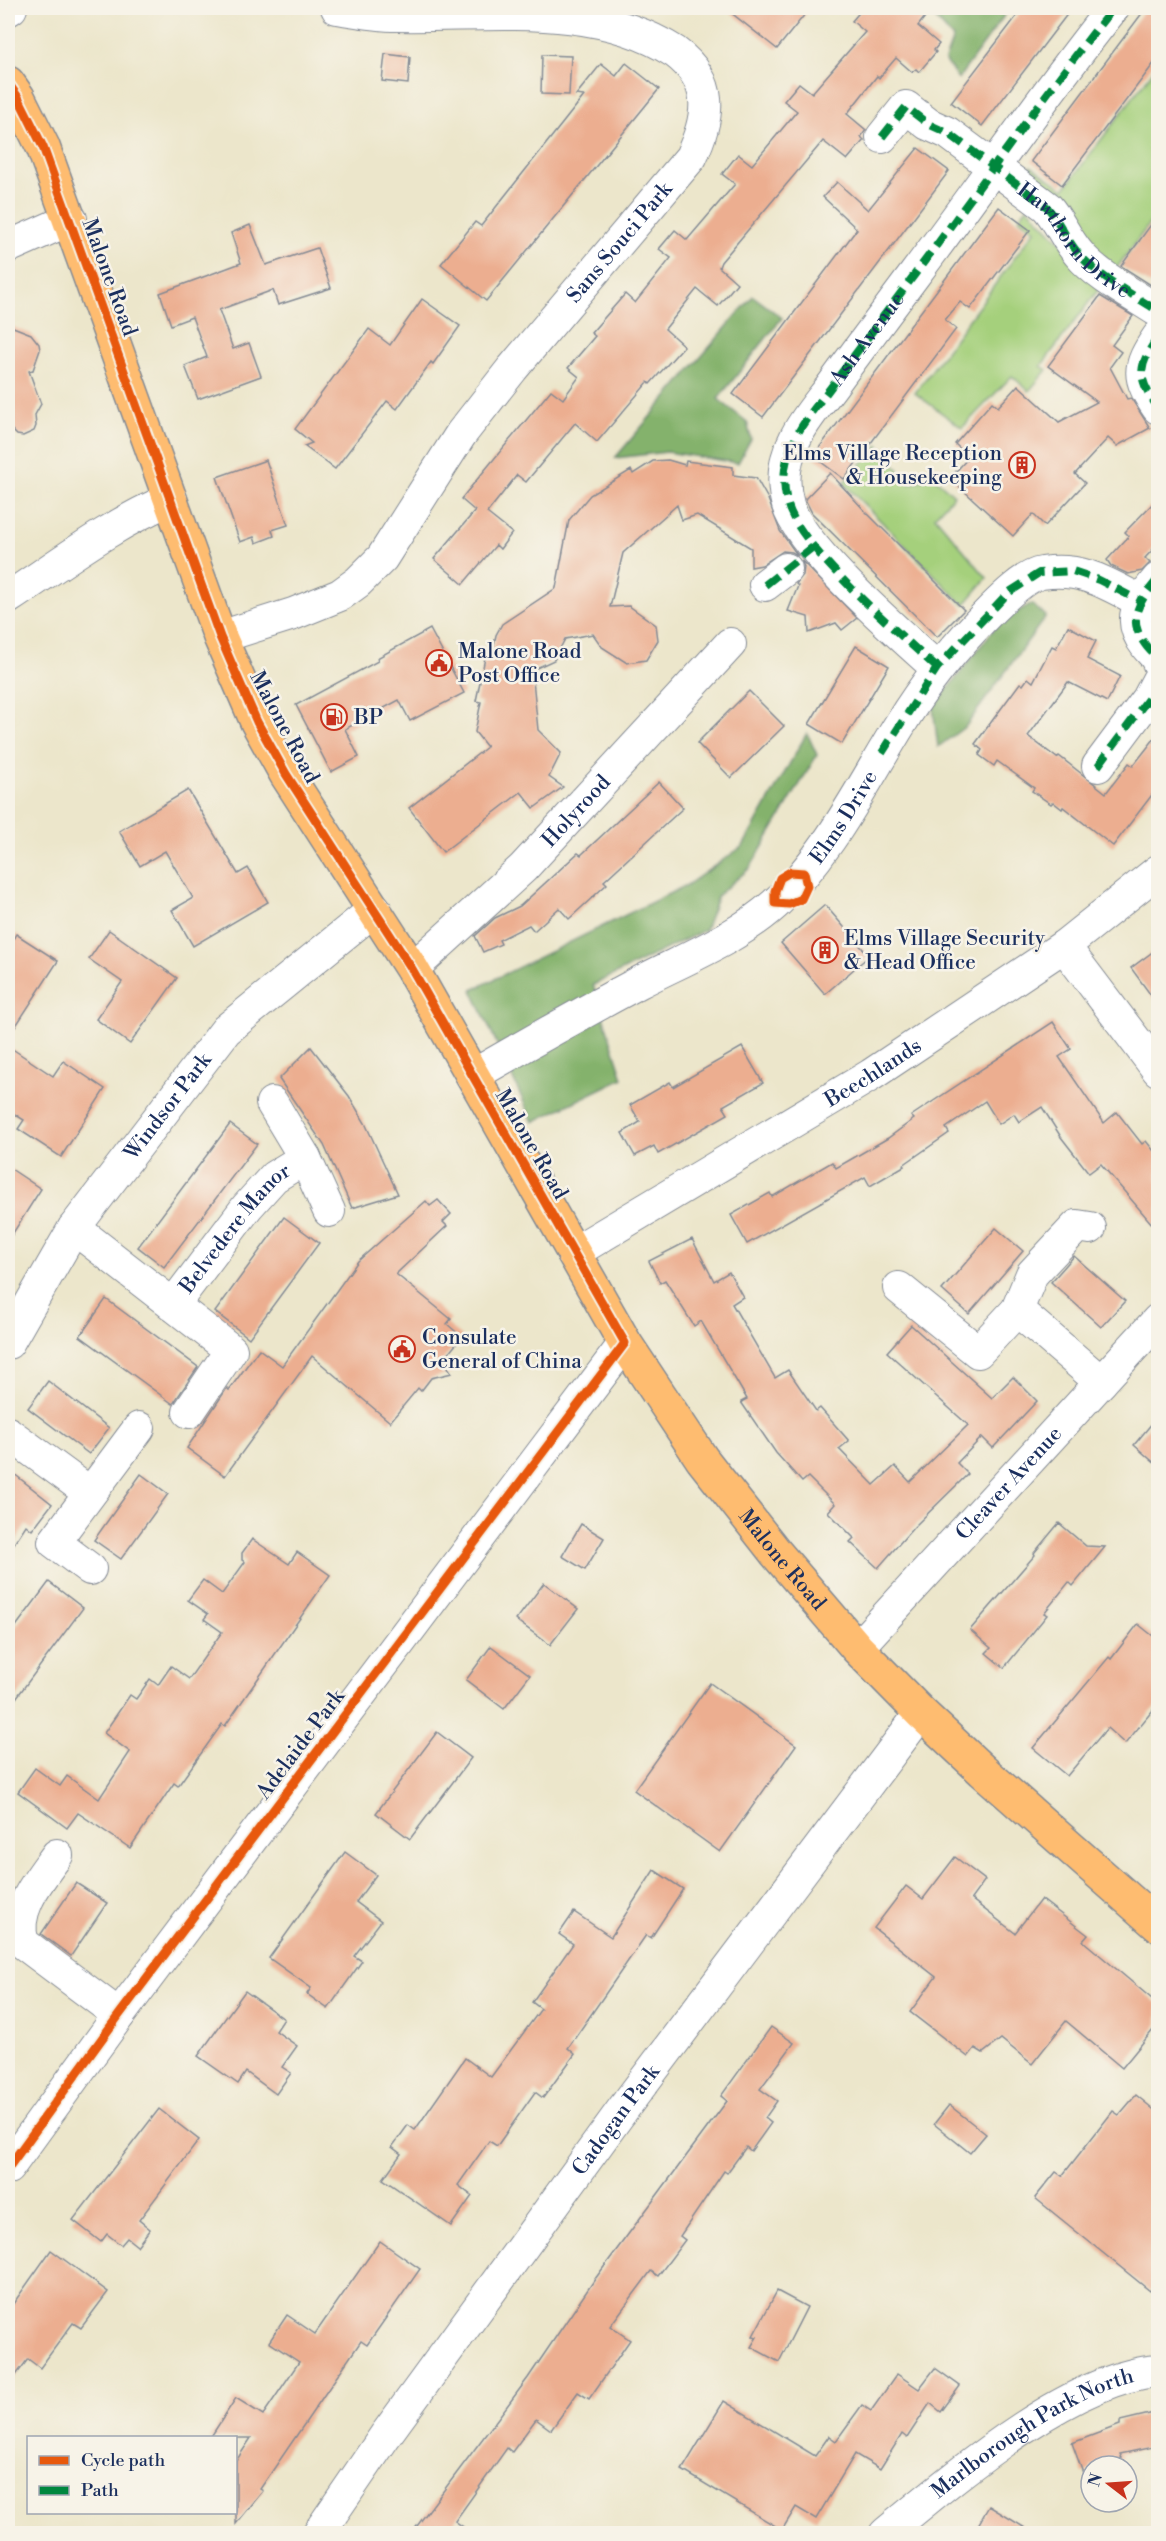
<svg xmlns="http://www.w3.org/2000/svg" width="1166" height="2541" viewBox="0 0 1166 2541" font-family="'Libre Bodoni',serif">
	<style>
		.green { fill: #a5d07c; stroke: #60806d; stroke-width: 1.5 }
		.forest { fill: #84b26c; stroke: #507065; stroke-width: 1.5 }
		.building { fill: #ecae90 }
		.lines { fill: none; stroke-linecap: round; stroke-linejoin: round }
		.minor-casing { stroke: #848a94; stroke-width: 34 }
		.major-casing { stroke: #848a94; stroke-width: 36 }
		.minor { stroke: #fff; stroke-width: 32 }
		.major { stroke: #febc70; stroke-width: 33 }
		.quiet { stroke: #00873e; stroke-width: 8; stroke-dasharray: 15 8; stroke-linecap: butt }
		.cycleway-casing { stroke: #f7f3e8; stroke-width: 13 }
		.cycleway { stroke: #e8590c; stroke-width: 9 }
		.labels { text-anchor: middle; stroke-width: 5; stroke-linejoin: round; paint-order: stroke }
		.street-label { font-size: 21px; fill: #1b2f5e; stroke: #f7f3e8 }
		.poi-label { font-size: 21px; fill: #1b2f5e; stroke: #f7f3e8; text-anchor: start }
	</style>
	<rect width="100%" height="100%" fill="#f7f3e8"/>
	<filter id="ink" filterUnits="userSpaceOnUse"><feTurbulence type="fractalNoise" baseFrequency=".0167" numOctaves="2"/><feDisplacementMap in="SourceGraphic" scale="12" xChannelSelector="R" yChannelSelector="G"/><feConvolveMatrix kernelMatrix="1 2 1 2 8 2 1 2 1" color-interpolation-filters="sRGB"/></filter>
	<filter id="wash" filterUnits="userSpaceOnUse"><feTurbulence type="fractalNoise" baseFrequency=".008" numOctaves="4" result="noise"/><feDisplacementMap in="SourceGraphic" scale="24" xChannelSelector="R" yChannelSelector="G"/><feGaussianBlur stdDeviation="1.35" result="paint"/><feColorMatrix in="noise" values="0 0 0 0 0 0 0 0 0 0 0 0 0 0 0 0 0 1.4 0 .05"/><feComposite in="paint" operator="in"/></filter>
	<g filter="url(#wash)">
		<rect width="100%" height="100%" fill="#ece6cb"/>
		<g class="green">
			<path d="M1158 64V212L1116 269 1024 175 1031 166 1064 189Z"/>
			<path d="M1027 207 1102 285 1041 366 1047 370 1029 391 1012 376 962 428 915 393 1035 230 1019 218Z"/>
			<path d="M879 445 910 484 933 476 954 495 935 516 987 578 964 605 843 483Z"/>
		</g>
		<g class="forest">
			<path d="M926 8H1008L1009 9 958 79 945 60 953 38Z"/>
			<path d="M753 296 782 318 718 399 747 422 751 439 738 463 667 452 615 458Z"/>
			<path d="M1031 604 1046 616 966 726 938 747 933 708 1000 621Z"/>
			<path d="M807 733 817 755 750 868 718 895 705 930 593 985 623 1078 533 1122 472 990 687 885 743 846Z"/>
		</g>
		<g id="blocks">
			<g class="building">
				<path d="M725 8H810L777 49Z"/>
				<path d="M863 8H913L925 17 918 26 939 44 934 50 936 52 919 72 916 69 912 72 896 58 879 78 877 76 847 114 866 130 861 137 864 140 847 160 823 141 721 262 719 267 737 283 718 306 697 289 665 329 684 346 650 384 648 382 597 442 575 423 526 482 517 475 487 513 512 533 500 549 496 545 463 584 434 559 475 511 461 499 551 390 563 399 579 377 568 368 595 336 591 333 625 294 635 303 671 258 659 249 675 230 687 240 735 184 722 174 738 154 752 165 797 111 784 101 799 83 812 93 865 32 852 21Z"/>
				<path d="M1023 8H1072L982 126 951 102Z"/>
				<path d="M1146 8H1158V58L1062 185 1031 161Z"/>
				<path d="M385 54 410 57 408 84 382 81Z"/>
				<path d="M542 55 571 56 569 95 541 94Z"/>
				<path d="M626 63 659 89 486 301 441 264 475 222 481 226 584 96 576 95 601 64 616 76Z"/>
				<path d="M918 148 949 171 763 417 733 394 857 229 823 197 837 182 868 210Z"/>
				<path d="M999 207 1030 230 970 309 960 302 945 320 956 329 844 479 813 456Z"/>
				<path d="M1158 215V281L1154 287 1121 266Z"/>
				<path d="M250 225 266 265 317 248 331 288 278 305 273 290 219 310 233 349 249 343 261 376 198 399 185 366 207 357 192 317 171 325 160 293 241 263 231 233Z"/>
				<path d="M1100 296 1133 316 1112 345 1121 352 1110 367 1127 399 1131 398 1150 428 1117 446 1108 438 1075 474 1085 483 1045 526 1033 514 1013 536 950 478 969 457 955 444 992 402 998 407 1018 385 1059 422 1097 402 1048 366Z"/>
				<path d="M422 299 460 326 433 364 431 362 397 409 387 401 335 469 304 446 312 443 295 429 369 329 390 345Z"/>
				<path d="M8 325 31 334 39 344 40 350 33 370 29 371 41 404 35 415 36 426 34 431 23 436 17 435 8 426Z"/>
				<path d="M266 460 288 525 272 530 274 536 256 543 254 537 240 542 217 477Z"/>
				<path d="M668 460 685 465 686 461 733 467V475L756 478 768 499 780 531 798 556 792 552 783 551 762 565 751 567V548L697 515 682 520 677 505 623 553 610 607 629 606 656 625 658 640 646 660 627 663 602 647 593 634 565 639 554 660 532 670 538 730 561 753 549 777 563 787 534 808 521 792 443 852 409 808 487 747 475 732 481 702 476 701 486 653 492 654 496 635 502 624 556 588 569 520 590 495 631 470 633 474 653 461Z"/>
				<path d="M830 473 866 512 964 610 937 637 812 513 805 499Z"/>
				<path d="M1158 498V544L1145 558 1150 563 1142 571 1128 574 1111 566 1107 560 1129 536 1125 532Z"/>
				<path d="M801 560 857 618 842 630 836 623 809 633 808 617 788 611 798 586 796 584 803 575 804 567Z"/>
				<path d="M1068 626 1096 641 1087 659 1120 676 1107 702 1068 682 1028 736 1057 758 1059 756 1106 793 1129 763 1133 766 1158 734V787L1113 846 1063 807 1062 809 1053 802 1051 804 1032 791 1034 788 997 761 994 766 979 755 982 750 975 744 1020 683 1023 685 1028 678 1033 682 1052 646 1056 648Z"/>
				<path d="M430 629 464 693 410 721 399 700 345 729 359 757 331 772 296 705 378 661 377 658Z"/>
				<path d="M856 646 889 666 842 744 809 724Z"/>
				<path d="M749 691 784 726 731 778 697 743Z"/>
				<path d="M659 782 683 808 604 881 607 884 569 919 559 908 534 931 529 925 499 940 501 944 483 952 475 936 495 918 520 906 578 853 581 855Z"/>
				<path d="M188 790 238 874 248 868 268 902 193 946 172 910 193 898 165 851 140 866 119 831Z"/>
				<path d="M825 905 869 956 825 994 781 943Z"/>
				<path d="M109 930 177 978 130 1044 96 1019 122 982 89 959Z"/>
				<path d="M16 934 58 961 8 1038V948Z"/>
				<path d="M1158 948V1005L1131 968Z"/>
				<path d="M1053 1022 1071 1049 1059 1057 1104 1123 1117 1112 1142 1144 1146 1141 1158 1156V1231L1101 1164 1089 1173 1061 1137 1042 1107 1019 1122 1014 1114 999 1124 985 1101 946 1128 949 1133 903 1165 904 1166 870 1186 865 1177 747 1244 731 1215 770 1193 772 1197 832 1162 836 1168 888 1138 914 1119 911 1116 929 1104Z"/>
				<path d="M8 1046 53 1076 63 1061 105 1089 61 1157 18 1129 24 1120 8 1110Z"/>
				<path d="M311 1047 349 1096 365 1123 398 1194 352 1208 324 1145 279 1079Z"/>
				<path d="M742 1047 763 1083 723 1106 728 1114 658 1154 654 1146 635 1156 622 1133 640 1122 630 1105 670 1082 673 1087Z"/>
				<path d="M230 1124 257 1144 164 1267 138 1247Z"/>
				<path d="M8 1167 41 1189 8 1241Z"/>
				<path d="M438 1200 451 1214 443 1222 447 1226 396 1274 451 1319 447 1324 462 1337 443 1360 452 1373 431 1378 421 1391 418 1388 390 1422 312 1356 225 1476 187 1448 227 1388 229 1390 259 1349 282 1366 358 1261 426 1201 430 1206Z"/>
				<path d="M284 1217 319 1243 249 1338 215 1312Z"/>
				<path d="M996 1228 1023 1251 969 1314 942 1290Z"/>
				<path d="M692 1239 714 1281 729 1272 743 1297 732 1304 775 1378 788 1370 816 1411 820 1408 849 1441 839 1449 874 1485 895 1466 910 1482 968 1425 887 1352 911 1325 992 1398 1013 1377 1037 1401 993 1448 982 1437 957 1463 968 1474 913 1528 878 1568 850 1542 854 1538 828 1512 835 1504 808 1477 802 1482 776 1453 741 1402 747 1399 701 1321 694 1326 665 1280 660 1283 649 1261Z"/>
				<path d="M1074 1256 1125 1301 1101 1327 1051 1282Z"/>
				<path d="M106 1299 198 1367 173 1404 80 1336Z"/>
				<path d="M48 1381 109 1428 89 1454 28 1408Z"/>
				<path d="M1158 1416V1466L1134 1445Z"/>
				<path d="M8 1469 52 1504 32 1530 26 1525 8 1553Z"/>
				<path d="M141 1474 168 1494 121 1559 94 1540Z"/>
				<path d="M1059 1523 1086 1546 1105 1547 1073 1586 1069 1582 1044 1613 1047 1615 1004 1668 986 1653 991 1648 970 1630 1035 1555 1034 1553Z"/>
				<path d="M581 1524 604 1538 585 1570 562 1556Z"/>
				<path d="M252 1539 289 1564 297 1552 330 1575 225 1726 222 1724 178 1786 174 1783 130 1848 78 1813 67 1828 18 1792 35 1768 60 1786 67 1776 99 1799 130 1752 104 1733 130 1695 136 1699 150 1679 158 1685 171 1666 189 1679 222 1632 204 1619 208 1614 188 1600 203 1580 222 1594 245 1562 242 1560V1553Z"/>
				<path d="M49 1582 83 1608 8 1709V1637Z"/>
				<path d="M544 1583 578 1609 550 1645 516 1620Z"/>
				<path d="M1138 1624 1158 1640V1704L1125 1744 1107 1728 1067 1776 1033 1748 1109 1657 1111 1659Z"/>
				<path d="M491 1646 530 1675 504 1709 466 1680Z"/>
				<path d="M710 1683 796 1745 720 1852 634 1790Z"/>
				<path d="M437 1732 471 1758 410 1839 376 1813Z"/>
				<path d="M345 1852 376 1875 356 1902 381 1921 354 1956 362 1961 328 2009 307 1994 311 1988 269 1958Z"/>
				<path d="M955 1857 985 1880 971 1899 1015 1933 1041 1899 1088 1935 1083 1941 1158 2004V2024L1122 2068 1066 2021 1032 2064 1001 2039 983 2053 975 2048 968 2057 910 2012 936 1977 874 1928 906 1886 923 1899Z"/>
				<path d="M654 1870 683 1889 651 1938 646 1935 568 2048 575 2054 543 2098 535 2092 497 2146 489 2141 458 2185 472 2196 451 2226 383 2179 401 2154 392 2147 408 2125 415 2130 465 2058 491 2077 541 2009 532 2002 573 1944 559 1934 574 1912 611 1937Z"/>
				<path d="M76 1883 107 1903 71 1956 41 1934Z"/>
				<path d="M245 1991 284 2019 276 2031 297 2046 282 2067 291 2073 276 2094 246 2072 238 2084 198 2056Z"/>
				<path d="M771 2027 794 2043 760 2089 777 2101 765 2118 771 2123 751 2151 746 2147 727 2173 724 2171 680 2236 685 2240 658 2276 651 2271 610 2326 630 2340 589 2399 578 2392 551 2430 536 2419 512 2452 507 2448 455 2521 473 2534H411L528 2378 595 2279 727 2101 721 2096Z"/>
				<path d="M1136 2095 1158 2113V2281L1150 2291 1035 2198 1056 2172 1062 2176 1113 2111 1119 2115Z"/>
				<path d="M949 2105 986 2134 970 2153 934 2124Z"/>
				<path d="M159 2109 199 2140 139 2220 150 2229 137 2246 127 2238 121 2245 107 2234 101 2242 73 2220Z"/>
				<path d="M380 2241 420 2269 367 2345 361 2341 260 2489 263 2491 236 2524V2461L251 2438H210L236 2398 263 2415 299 2362 269 2342 287 2315 315 2334Z"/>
				<path d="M51 2250 108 2292 81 2328 73 2323 40 2368 28 2359 8 2386V2311Z"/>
				<path d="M777 2291 807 2307 779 2362 751 2347 757 2337 753 2336Z"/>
				<path d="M935 2368 960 2386 941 2412 930 2403 907 2438 902 2434 880 2469 855 2454 816 2519 796 2507 782 2530 682 2470 724 2401 815 2456 829 2436 836 2441 862 2405 871 2411 897 2374 919 2389Z"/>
				<path d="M1158 2412V2446L1120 2454 1122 2458 1102 2466H1091V2470L1083 2473 1072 2443 1120 2425V2421Z"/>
				<path d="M989 2506 1035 2534H973Z"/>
			</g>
		</g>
	</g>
	<g filter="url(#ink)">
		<use href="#blocks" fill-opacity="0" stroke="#848a94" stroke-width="1.5"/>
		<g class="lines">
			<defs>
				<g id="minor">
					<path d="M8 10 11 8"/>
					<path d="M882 137 906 107 928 124 948 133 1047 207C1060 222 1066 239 1079 254 1097 276 1134 295 1158 311"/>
					<path d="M8 247 71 219"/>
					<path d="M1158 337C1137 368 1137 377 1158 408"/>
					<path d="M1158 579C1139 602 1125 619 1147 647 1151 652 1156 656 1158 662"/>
					<path d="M765 585 786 569"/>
					<path d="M8 598C61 563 112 524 171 499"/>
					<path id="s1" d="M220 637 293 614 340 595 358 582 382 558 461 434 512 369 691 157C710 116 715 82 675 52 595 0 489 17 396 15 377 15 356 11 337 8"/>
					<path id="s2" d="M937 668C901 635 800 548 788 505 781 481 784 460 795 439 804 419 821 401 834 383 861 346 888 310 915 274 982 185 1044 94 1113 8"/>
					<path d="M1098 766 1148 699 1158 680"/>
					<path d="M1064 946 1158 1070"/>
					<path id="s3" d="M412 969 523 868 730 644"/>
					<path id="s4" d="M472 1076C527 1044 582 1013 638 983 684 959 736 939 775 904 828 856 862 786 899 726 925 683 956 645 992 609 1003 598 1026 575 1042 573 1082 567 1106 583 1140 601"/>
					<path d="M272 1103 305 1158 329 1211"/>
					<path d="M74 1228 231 1350 189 1412"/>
					<path id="s5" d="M573 1253 871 1075 1064 946 1158 871"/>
					<path d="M899 1288 978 1352 1017 1310 1032 1274 1077 1226 1090 1228"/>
					<path id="s6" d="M173 1305 247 1207 274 1177 305 1158"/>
					<path d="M1017 1310 1101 1382"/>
					<path id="s7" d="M8 1343 74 1228 226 1030 375 909"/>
					<path d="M8 1433 90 1493"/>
					<path d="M90 1569 54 1542 139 1428"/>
					<path id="s8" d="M857 1648 1158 1320"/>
					<path d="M57 1855C39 1880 12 1911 23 1943L119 2015"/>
					<path d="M8 2168 119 2015 625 1343"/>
					<path id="s9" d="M318 2534 385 2436 623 2109 921 1713"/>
					<path id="s10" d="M885 2534C953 2478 1070 2377 1158 2371"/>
				</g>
				<g id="major">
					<path id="s11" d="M8 83 18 97 43 147 220 637 257 722 286 774 412 969 625 1343 702 1459 776 1553 857 1648 921 1713 983 1771 1158 1925"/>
				</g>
			</defs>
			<use href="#minor" class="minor-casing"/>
			<use href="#major" class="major-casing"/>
			<use href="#minor" class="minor"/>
			<use href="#major" class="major"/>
			<g class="quiet">
				<path id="s12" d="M882 137 906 107 928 124 948 133 1047 207C1060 222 1066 239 1079 254 1097 276 1134 295 1158 311"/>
				<path d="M1158 337C1137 368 1137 377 1158 408"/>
				<path d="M1158 579C1139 602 1125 619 1147 647 1151 652 1156 656 1158 662"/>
				<path d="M765 585 814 546"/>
				<path d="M937 668C901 635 800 548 788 505 781 481 784 460 795 439 804 419 821 401 834 383 861 346 888 310 915 274 982 185 1044 94 1113 8"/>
				<path d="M882 753 937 668 1008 593 1039 573 1073 571 1099 580 1140 601"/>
				<path d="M1098 766 1148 699 1158 680"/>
			</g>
			<defs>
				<g id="cycleway">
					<path d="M8 83 18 97 43 147 220 637 257 722 286 774 412 969 625 1343 119 2015 8 2168"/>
					<path d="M790 872 804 873 807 886 801 899 789 904 775 903V891L780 878Z"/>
				</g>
			</defs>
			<use href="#cycleway" class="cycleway-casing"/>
			<use href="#cycleway" class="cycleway"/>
		</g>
	</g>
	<defs>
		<symbol id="building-ring" viewBox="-11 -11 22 22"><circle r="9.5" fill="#f7f3e8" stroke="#c8321e" stroke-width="1.5"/><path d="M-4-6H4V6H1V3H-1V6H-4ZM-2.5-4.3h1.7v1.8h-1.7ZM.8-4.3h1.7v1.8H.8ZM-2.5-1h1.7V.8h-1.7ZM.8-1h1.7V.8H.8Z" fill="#c8321e"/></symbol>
		<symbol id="civic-ring" viewBox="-11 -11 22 22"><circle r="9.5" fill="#f7f3e8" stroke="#c8321e" stroke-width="1.5"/><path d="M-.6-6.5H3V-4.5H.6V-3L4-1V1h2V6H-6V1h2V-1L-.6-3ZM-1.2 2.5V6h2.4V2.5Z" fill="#c8321e"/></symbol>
		<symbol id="fuel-ring" viewBox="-11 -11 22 22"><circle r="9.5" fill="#f7f3e8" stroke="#c8321e" stroke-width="1.5"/><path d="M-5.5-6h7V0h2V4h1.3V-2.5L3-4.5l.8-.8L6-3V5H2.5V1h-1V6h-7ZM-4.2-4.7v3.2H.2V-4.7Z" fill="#c8321e"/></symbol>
	</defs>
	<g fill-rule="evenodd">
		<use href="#building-ring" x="1007" y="450" width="30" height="30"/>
		<use href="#civic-ring" x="424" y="648" width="30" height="30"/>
		<use href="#fuel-ring" x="319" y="702" width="30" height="30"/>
		<use href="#building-ring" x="810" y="935" width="30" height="30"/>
		<use href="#civic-ring" x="387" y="1334" width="30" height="30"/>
	</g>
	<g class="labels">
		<g class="street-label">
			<text dy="7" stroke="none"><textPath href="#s12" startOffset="255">Hawthorn Drive</textPath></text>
			<text dy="7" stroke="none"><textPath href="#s1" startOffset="579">Sans Souci Park</textPath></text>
			<text transform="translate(110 277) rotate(70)" y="7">Malone Road</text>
			<text dy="7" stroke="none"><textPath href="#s2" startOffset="414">Ash Avenue</textPath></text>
			<text transform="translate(285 727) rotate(62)" y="7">Malone Road</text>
			<text dy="7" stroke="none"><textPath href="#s3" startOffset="228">Holyrood</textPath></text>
			<text dy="7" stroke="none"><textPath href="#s4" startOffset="460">Elms Drive</textPath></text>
			<text dy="7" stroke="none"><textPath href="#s5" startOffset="350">Beechlands</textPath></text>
			<text dy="7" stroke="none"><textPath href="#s7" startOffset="286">Windsor Park</textPath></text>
			<text transform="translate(532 1144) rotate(60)" y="7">Malone Road</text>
			<text dy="7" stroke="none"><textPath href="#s6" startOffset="99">Belvedere Manor</textPath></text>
			<text dy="7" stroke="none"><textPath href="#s8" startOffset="224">Cleaver Avenue</textPath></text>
			<text dy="7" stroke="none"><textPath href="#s11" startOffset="1677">Malone Road</textPath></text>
			<text transform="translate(300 1744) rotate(-53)" y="7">Adelaide Park</text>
			<text dy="7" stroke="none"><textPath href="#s9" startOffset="510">Cadogan Park</textPath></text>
			<text dy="7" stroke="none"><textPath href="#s10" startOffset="180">Marlborough Park North</textPath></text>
		</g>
		<g class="poi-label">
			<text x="1002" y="460" text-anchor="end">Elms Village Reception<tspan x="1002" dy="24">&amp; Housekeeping</tspan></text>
			<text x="458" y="658">Malone Road<tspan x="458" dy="24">Post Office</tspan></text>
			<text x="354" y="724">BP</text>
			<text x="844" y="945">Elms Village Security<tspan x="844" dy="24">&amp; Head Office</tspan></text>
			<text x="422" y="1344">Consulate<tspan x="422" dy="24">General of China</tspan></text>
		</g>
	</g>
	<rect width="1166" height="2541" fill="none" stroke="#f7f3e8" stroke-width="30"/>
	<rect x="27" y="2436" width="210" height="78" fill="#f7f3e8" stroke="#9fa5b1" stroke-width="1.5"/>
	<rect x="39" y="2456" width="30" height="9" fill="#e8590c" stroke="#9fa5b1" stroke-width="1.5"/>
	<text x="81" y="2466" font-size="18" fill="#1b2f5e">Cycle path</text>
	<rect x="39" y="2486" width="30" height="9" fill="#00873e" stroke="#9fa5b1" stroke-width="1.5"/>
	<text x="81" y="2496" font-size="18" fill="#1b2f5e">Path</text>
	<g transform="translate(1109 2484) rotate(287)"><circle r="28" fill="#f7f3e8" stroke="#9fa5b1" stroke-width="1.5"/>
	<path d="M0-4.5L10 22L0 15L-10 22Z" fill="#c8321e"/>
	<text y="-9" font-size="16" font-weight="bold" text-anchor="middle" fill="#1b2f5e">N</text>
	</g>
</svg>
